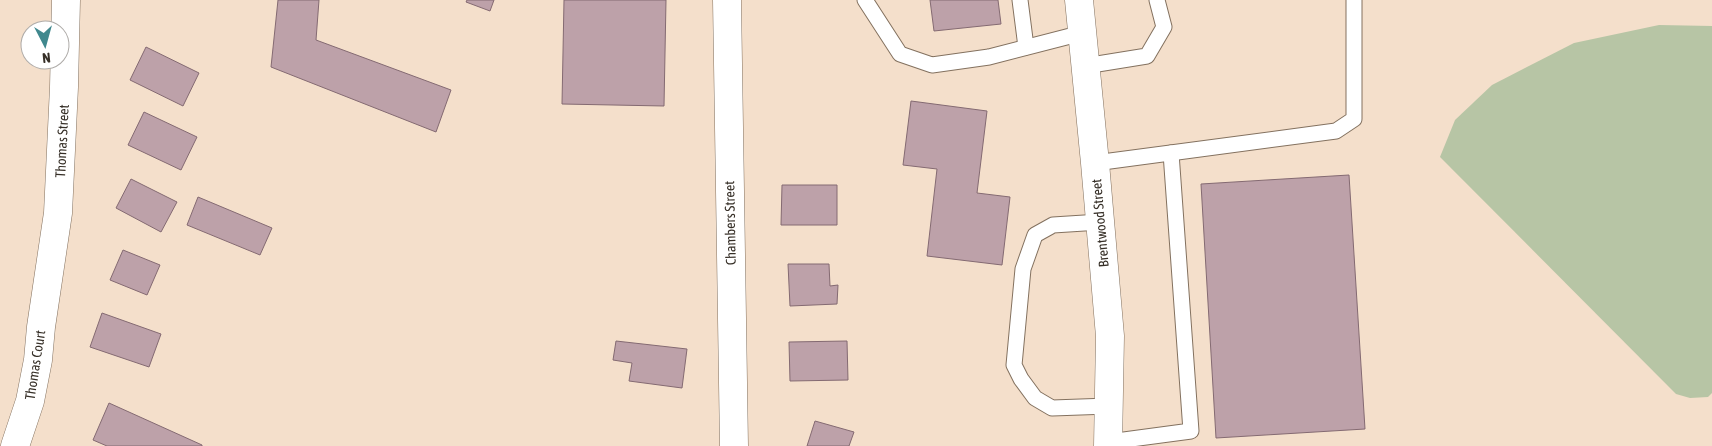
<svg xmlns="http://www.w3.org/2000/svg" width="1712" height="446" viewBox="0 0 1712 446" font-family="'Asap Condensed',sans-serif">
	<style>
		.green { fill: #b7c5a5 }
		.building { fill: #bda1a9; stroke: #846a72 }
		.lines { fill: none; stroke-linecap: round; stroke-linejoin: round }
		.lane-casing { stroke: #83715f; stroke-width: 17 }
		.street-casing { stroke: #83715f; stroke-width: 29 }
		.secondary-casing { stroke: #83715f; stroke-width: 29 }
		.lane { stroke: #fff; stroke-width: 15 }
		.street { stroke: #fff; stroke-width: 28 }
		.secondary { stroke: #fff; stroke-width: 28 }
		.labels { text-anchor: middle; stroke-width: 5; stroke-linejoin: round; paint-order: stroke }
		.street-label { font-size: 14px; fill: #362f27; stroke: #fff }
	</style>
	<rect width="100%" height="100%" fill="#f4dfcb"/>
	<path class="green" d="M1659 25 1712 26V393L1708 397 1690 398 1676 394 1440 157 1455 120 1492 85 1574 43Z"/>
	<g class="building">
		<path d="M278 0H319L316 40 451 90 436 132 271 67Z"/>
		<path d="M467 0H494L490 11 466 2Z"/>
		<path d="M564 0H666L664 106 562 104Z"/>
		<path d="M930 0H998L1001 24 934 31Z"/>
		<path d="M146 47 199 73 183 106 130 80Z"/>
		<path d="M911 101 987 111 977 193 1010 197 1002 265 927 256 937 169 903 165Z"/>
		<path d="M144 112 197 137 181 170 128 145Z"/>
		<path d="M1349 175 1365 429 1216 438 1201 184Z"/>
		<path d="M131 179 177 202 161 232 116 208Z"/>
		<path d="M782 185H837V225H781Z"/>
		<path d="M198 197 272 228 260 255 187 225Z"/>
		<path d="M123 250 160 265 147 295 110 280Z"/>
		<path d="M788 264H829L830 286 838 285 837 304 790 306Z"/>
		<path d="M102 313 161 334 149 367 90 347Z"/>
		<path d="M616 341 687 349 682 388 629 381 632 363 613 360Z"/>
		<path d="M847 341 848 380 790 381 789 342Z"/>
		<path d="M109 403 202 445V446H107L93 440Z"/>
		<path d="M815 421 854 432 849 446H807Z"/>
	</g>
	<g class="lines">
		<defs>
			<g id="lane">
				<path d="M865 0 900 54 932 65 989 57 1082 33"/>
				<path d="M1020 0 1026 47"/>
				<path d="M1085 66 1147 56 1164 27 1157 0"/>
				<path d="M1095 163 1336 131 1354 119V0"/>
				<path d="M1100 222 1053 225 1035 235 1023 269 1014 365 1021 379 1035 398 1052 408 1109 406"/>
				<path d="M1109 442 1191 431 1171 153"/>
			</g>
			<g id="street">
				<path d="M727 0 734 446"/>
				<path d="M15 446 30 401 38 360 41 327 58 213 64 87 66 0"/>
			</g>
			<path id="secondary" d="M1079 0 1095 163 1110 336 1108 446"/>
		</defs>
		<use href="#lane" class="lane-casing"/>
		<use href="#street" class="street-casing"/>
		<use href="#secondary" class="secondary-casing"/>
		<use href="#lane" class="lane"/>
		<use href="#street" class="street"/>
		<use href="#secondary" class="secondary"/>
	</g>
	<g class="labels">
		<g class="street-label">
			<text transform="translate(62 141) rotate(-87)" y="5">Thomas Street</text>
			<text transform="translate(730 223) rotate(-91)" y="5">Chambers Street</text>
			<text transform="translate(1100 223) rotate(-95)" y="5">Brentwood Street</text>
			<text transform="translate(35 365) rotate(-81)" y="5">Thomas Court</text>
		</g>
	</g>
	<g transform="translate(45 45) rotate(174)"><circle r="24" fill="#ffffff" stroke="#afaca9"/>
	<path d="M0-4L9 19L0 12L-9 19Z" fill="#40888e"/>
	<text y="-8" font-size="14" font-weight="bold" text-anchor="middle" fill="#362f27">N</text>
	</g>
</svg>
